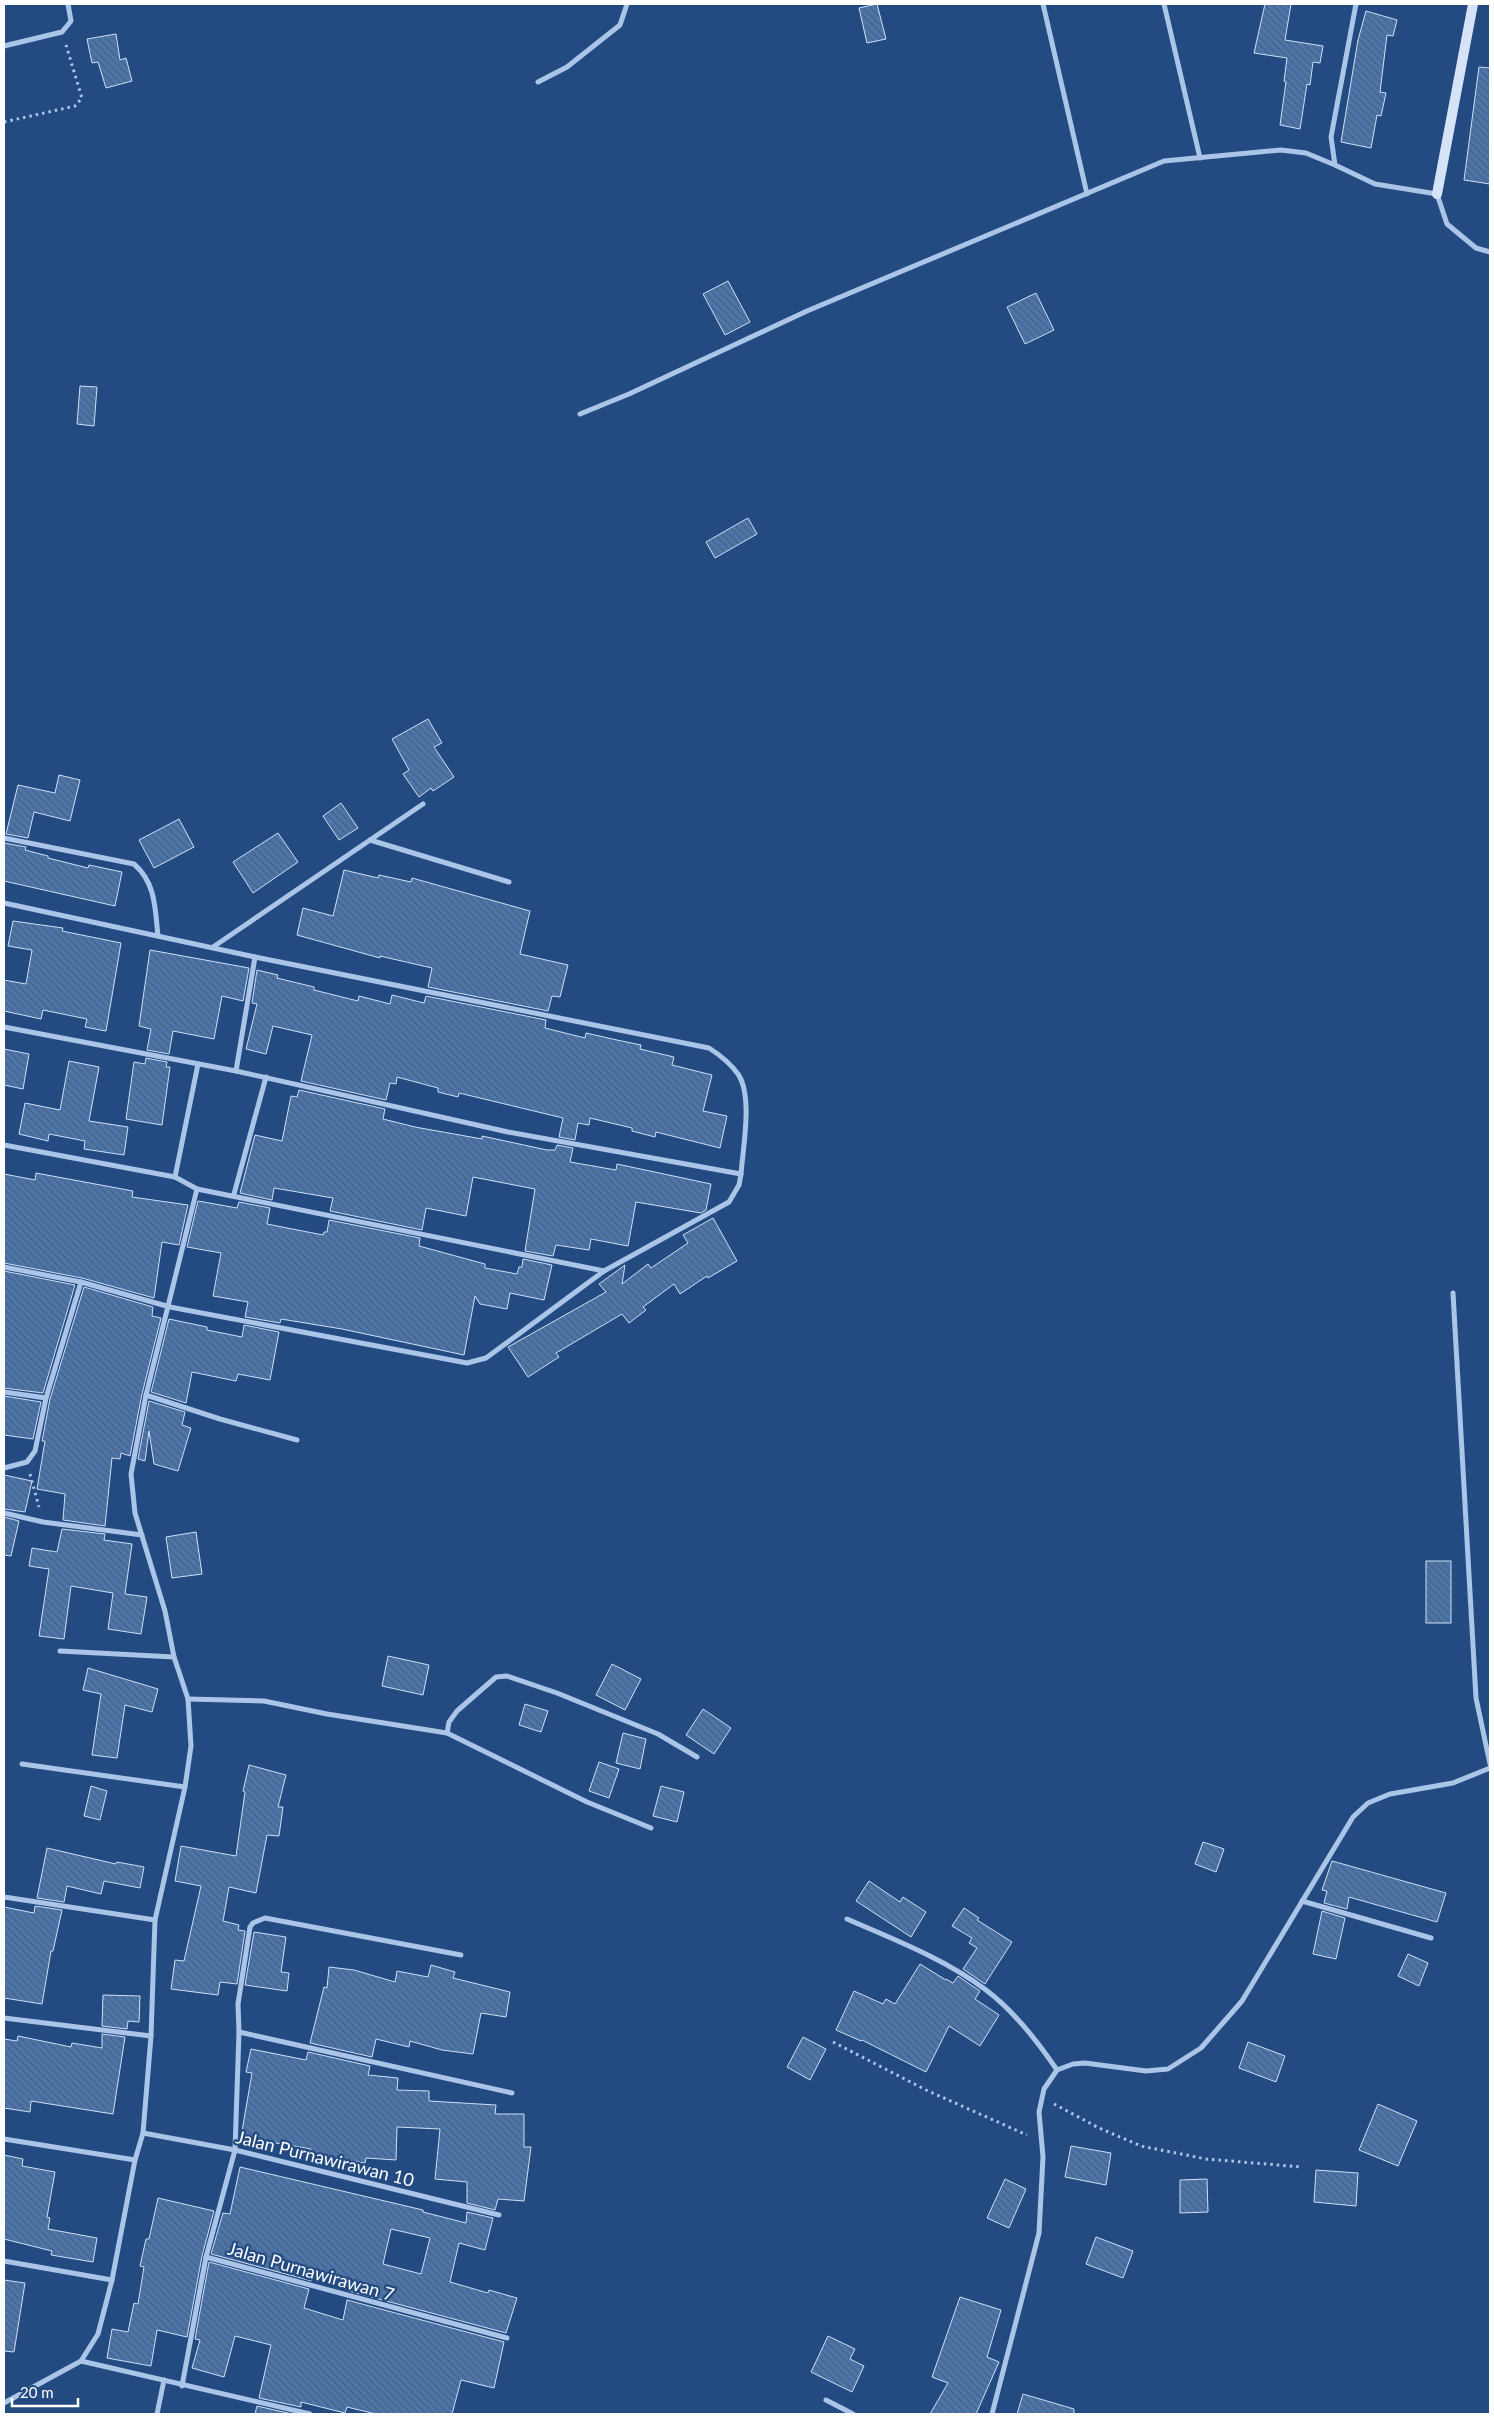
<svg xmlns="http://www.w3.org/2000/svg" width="1494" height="2418" viewBox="0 0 1494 2418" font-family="Lato,sans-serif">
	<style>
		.building { fill: url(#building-back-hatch); stroke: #cee0f6; fill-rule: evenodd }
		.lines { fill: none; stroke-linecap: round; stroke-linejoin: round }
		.path { stroke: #aac5e8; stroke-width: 3; stroke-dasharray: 2.5 4; stroke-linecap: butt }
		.street { stroke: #aac5e8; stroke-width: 5 }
		.secondary { stroke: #d4e3f6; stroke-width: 10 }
		.labels { text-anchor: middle; stroke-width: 4.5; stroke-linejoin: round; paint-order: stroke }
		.street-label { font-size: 18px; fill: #fff; stroke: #234b82 }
	</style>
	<defs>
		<pattern id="building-back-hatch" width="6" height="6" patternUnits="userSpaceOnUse" patternTransform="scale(1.25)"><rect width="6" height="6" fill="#4b75ab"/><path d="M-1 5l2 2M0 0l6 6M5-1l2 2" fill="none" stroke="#4c607c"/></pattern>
	</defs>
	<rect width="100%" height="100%" fill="#234b82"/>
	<g class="building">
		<path d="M877 4 886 39 867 43 859 8Z"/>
		<path d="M1265 4H1291L1285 40 1323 46 1320 63 1313 62 1310 85 1307 84 1300 129 1280 125 1286 82 1284 81 1287 58 1254 53Z"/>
		<path d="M1366 11 1397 20 1393 36 1387 35 1380 92 1386 93 1381 116 1377 115 1371 148 1341 142 1358 40Z"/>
		<path d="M116 34 120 60 126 58 132 81 106 88 98 62 92 63 87 39Z"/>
		<path d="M1479 67 1490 68V184L1464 180Z"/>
		<path d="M728 281 750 322 725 335 703 294Z"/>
		<path d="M1036 293 1054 330 1025 344 1007 307Z"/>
		<path d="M80 386 97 387 94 426 77 424Z"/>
		<path d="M748 518 757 534 715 558 706 542Z"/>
		<path d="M428 719 442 743 434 747 454 777 433 791 431 788 419 797 403 774 409 770 392 739Z"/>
		<path d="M59 775 80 780 70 821 34 812 28 838 6 834 18 785 55 793Z"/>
		<path d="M341 803 358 828 339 840 323 816Z"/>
		<path d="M179 819 194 847 154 868 139 840Z"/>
		<path d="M278 833 298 862 253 893 233 862Z"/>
		<path d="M4 843 26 847 25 850 48 856V858L88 868 89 865 122 872 115 906 4 881Z"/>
		<path d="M344 870 378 878 379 875 411 882 412 878 530 911 520 954 568 965 560 997 552 996 548 1011 428 987 432 968 380 956V958L297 935 303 908 333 916Z"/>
		<path d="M13 921 63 928 62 931 121 943 106 1031 85 1027 87 1019 43 1010 41 1019 4 1011V980L26 984 32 950 8 946Z"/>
		<path d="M150 950 249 968 243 1001 222 996 214 1039 173 1031 169 1054 147 1050 151 1029 139 1026Z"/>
		<path d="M257 970 278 975 277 978 314 987V990L358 1001 359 996 390 1004 392 995 424 1003 426 996 546 1020 545 1028 585 1038 586 1033 617 1040 641 1045 640 1049 674 1057 672 1065 712 1075 703 1111 727 1116 720 1148 656 1132 655 1137 632 1131V1128L590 1118 589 1125 578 1123 575 1140 559 1137 563 1118 459 1093 458 1097 438 1092V1088L397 1077 396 1084 390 1083 386 1100 301 1081 312 1035 273 1026 266 1054 246 1049 257 1004 252 1003Z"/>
		<path d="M4 1049 29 1054 23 1089 4 1085Z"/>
		<path d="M146 1058 167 1062 166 1067H170L162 1125 126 1119 134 1062 145 1064Z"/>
		<path d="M69 1061 99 1067 89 1121 128 1127 124 1155 84 1149 85 1141 49 1134 48 1141 19 1134 25 1103 60 1110Z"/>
		<path d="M299 1090 385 1109 383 1119 415 1127 482 1139V1136L547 1150H555L557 1145 573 1148 570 1162 616 1170 617 1164 711 1184 706 1210 701 1213 636 1202 628 1246 591 1239 589 1250 556 1245 553 1256 525 1251 535 1189 473 1177 466 1216 426 1208 422 1230 330 1211 333 1198 274 1188 272 1200 240 1193 255 1135 282 1141 291 1096 297 1097Z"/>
		<path d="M36 1173 133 1191 132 1197 188 1205 179 1245 162 1242 154 1298 82 1278 4 1263V1174L35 1180Z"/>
		<path d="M198 1201 237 1208 239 1202 270 1208 267 1224 323 1235 324 1232H327L329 1220 420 1238 419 1246 485 1264V1268L517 1274 519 1267H522L523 1259 552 1265 544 1300 510 1293 507 1309 480 1304 475 1296 464 1355 342 1329 281 1319 280 1323 245 1317 248 1302 213 1296 221 1253 187 1247Z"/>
		<path d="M713 1218 737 1261 708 1278 707 1276 680 1294 674 1284 643 1307 646 1310 629 1323 622 1314 556 1353 559 1357 528 1377 508 1347 606 1292 599 1284 625 1265 622 1284 648 1264 651 1268 688 1243 683 1235Z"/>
		<path d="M4 1271 75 1285 43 1393 4 1388Z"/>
		<path d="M84 1287 153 1307 152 1316 161 1318 142 1394 130 1456 121 1453 120 1459 112 1458 105 1526 63 1520 65 1494 37 1489 45 1441H42L50 1399Z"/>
		<path d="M169 1319 207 1327V1330L242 1337 244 1325 279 1332 270 1380 238 1374 236 1381 192 1372 186 1403 151 1392Z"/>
		<path d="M4 1396 41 1402 33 1439 4 1435Z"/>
		<path d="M149 1401 185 1412 182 1425 191 1428 178 1471 154 1464 149 1431 145 1461 138 1459Z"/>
		<path d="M4 1475 32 1481 25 1512 4 1509Z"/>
		<path d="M4 1517 19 1521 11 1556 4 1555Z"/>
		<path d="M62 1529 105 1534 104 1540 132 1544 125 1594 147 1597 141 1634 108 1629 113 1593 71 1586 64 1639 39 1636 49 1569 29 1566 32 1548 57 1552Z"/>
		<path d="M196 1532 202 1574 172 1578 166 1537Z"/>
		<rect x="1426" y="1561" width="25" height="62"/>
		<path d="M388 1656 429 1665 423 1695 382 1686Z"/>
		<path d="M612 1664 641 1679 625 1710 596 1695Z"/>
		<path d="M88 1668 158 1689 152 1712 125 1705 117 1758 92 1755 101 1694 83 1690Z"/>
		<path d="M525 1704 548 1711 541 1732 519 1725Z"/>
		<path d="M703 1709 731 1728 714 1754 686 1735Z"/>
		<path d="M623 1733 646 1739 640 1769 616 1763Z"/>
		<path d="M599 1762 619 1769 609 1798 589 1791Z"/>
		<path d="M249 1765 286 1775 278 1807H283L279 1836 267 1835 256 1893 229 1887 223 1921 239 1925 238 1930 245 1931 237 1984 220 1982 218 1995 171 1989 175 1960 184 1961 201 1886 175 1881 181 1846 236 1856 245 1792 243 1791Z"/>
		<path d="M91 1786 107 1791 100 1820 84 1816Z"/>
		<path d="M661 1786 684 1792 677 1822 653 1816Z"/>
		<path d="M1203 1842 1224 1849 1216 1872 1195 1864Z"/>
		<path d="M47 1848 116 1864 117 1862 144 1867 140 1888 104 1881 101 1894 67 1886 64 1902 37 1898Z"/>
		<path d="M1332 1861 1446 1893 1437 1922 1349 1897 1347 1909 1324 1903 1327 1891 1322 1890Z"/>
		<path d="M869 1881 900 1902 903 1897 926 1912 911 1937 856 1901Z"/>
		<path d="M35 1906 62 1910 53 1951H51L42 2004 4 1998V1907L34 1913Z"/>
		<path d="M964 1908 979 1918 977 1920 1012 1942 985 1984 963 1969 977 1948 969 1943 972 1938 952 1926Z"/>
		<path d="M1322 1911 1345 1918 1336 1959 1313 1954Z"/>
		<path d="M254 1932 286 1937 281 1972 289 1973 287 1991 245 1985Z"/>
		<path d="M1408 1954 1428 1963 1419 1986 1398 1976Z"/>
		<path d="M920 1964 946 1980V1979L953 1983 958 1976 968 1983 980 1991 975 1999 999 2015 980 2046 949 2026 926 2072 862 2040 861 2041 836 2030 854 1991 883 2004 886 1999 895 2004Z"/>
		<path d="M431 1965 455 1972 453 1978 510 1992 506 2017 481 2013 473 2054 442 2050 410 2041 409 2047 376 2039 372 2057 310 2043 324 1987 327 1988 329 1967 354 1970 395 1982 397 1971 428 1977Z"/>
		<path d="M103 1995 140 1996 139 2022 128 2021 127 2029 102 2026Z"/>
		<path d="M102 2034 125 2037 113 2114 31 2101 30 2112 4 2108V2039L17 2041 18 2036 71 2047 72 2043 102 2048Z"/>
		<path d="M803 2037 826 2049 810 2080 787 2067Z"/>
		<path d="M1248 2042 1285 2056 1276 2082 1239 2068Z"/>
		<path d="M251 2049 306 2060 308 2052 370 2066 368 2075 398 2078 397 2090 429 2091V2101L496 2105 495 2114H524V2147H531L524 2201 498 2199 495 2210 467 2203V2182L435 2179 440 2129 397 2127 396 2160 366 2158 365 2163 311 2155V2149L241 2137 252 2073 246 2072Z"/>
		<path d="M1378 2104 1417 2121 1398 2166 1359 2150Z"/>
		<path d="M1071 2146 1111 2153 1106 2185 1065 2177Z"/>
		<path d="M4 2155 23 2159 22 2166 55 2172 47 2217 50 2218 48 2229 97 2238 93 2262 51 2255 52 2251 4 2239Z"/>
		<path d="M240 2167 423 2210V2212L466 2223 467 2212 493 2218 485 2250 459 2243 450 2282 488 2293 489 2290 517 2298 506 2333 349 2291 350 2285 313 2276 312 2281 211 2254 223 2213 230 2214ZM391 2229 430 2238 421 2274 383 2264Z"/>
		<path d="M1316 2170 1358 2173 1356 2206 1314 2202Z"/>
		<path d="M1005 2179 1026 2189 1009 2228 987 2218Z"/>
		<path d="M1207 2179 1208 2212 1180 2213V2180Z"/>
		<path d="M158 2198 214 2211 202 2256 187 2337 157 2330 151 2366 107 2358 112 2329 128 2332 134 2303 138 2304 144 2267 140 2266 146 2239H149Z"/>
		<path d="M1096 2237 1133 2251 1123 2278 1086 2264Z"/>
		<path d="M209 2262 309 2289 304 2308 343 2320 347 2300 504 2342 494 2388 461 2380 452 2414H376L347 2407 345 2413 301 2402V2407L259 2398 271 2345 235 2336 224 2377 192 2368 200 2340 195 2339Z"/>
		<path d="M4 2280 25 2283 14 2352 4 2351Z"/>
		<path d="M960 2297 1001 2310 987 2357 999 2362 976 2414H930L948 2383 932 2377Z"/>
		<path d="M828 2336 855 2349 850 2359 864 2366 852 2392 811 2372Z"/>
		<path d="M1023 2394 1074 2409V2414H1017Z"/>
		<path d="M257 2406 292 2414H255Z"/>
	</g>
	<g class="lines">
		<g class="path">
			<path d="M4 122 75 106 82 98 66 45"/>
			<path d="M30 1474 39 1507"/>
			<path d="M833 2042 926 2090 1027 2135"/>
			<path d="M1054 2104 1099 2128 1141 2146 1206 2159 1302 2167"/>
		</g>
		<g class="street">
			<path d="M1043 4 1087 194"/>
			<path d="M1164 4 1200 158"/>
			<path d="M1356 4 1331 137 1335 165 1375 184 1437 194 1447 224 1476 248 1490 252"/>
			<path d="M4 46 62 32 71 21 68 4"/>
			<path d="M538 82 567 67 620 25 627 4"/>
			<path d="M580 414 629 394 807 311 1164 161 1281 150 1306 153 1335 165"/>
			<path d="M4 838 134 864C156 883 155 909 158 936"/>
			<path d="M370 840 509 882"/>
			<path d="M4 903 255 957 709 1048C720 1055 730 1063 738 1074 753 1096 743 1147 741 1174L739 1185 729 1202 604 1271 486 1358 467 1363 170 1307 81 1282 4 1267"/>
			<path d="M213 947 423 804"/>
			<path d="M4 1027 236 1071 508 1132 741 1174"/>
			<path d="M236 1071 255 957"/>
			<path d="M4 1145 175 1177 197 1189 604 1271"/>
			<path d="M175 1177 198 1064"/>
			<path d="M234 1194 266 1077"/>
			<path d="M1453 1293 1476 1698 1490 1764"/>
			<path d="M4 1392 46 1398 81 1282"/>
			<path d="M146 1395 220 1419 297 1440"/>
			<path d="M4 1468 27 1462 35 1451 46 1398"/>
			<path d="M4 1513 43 1522 142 1535"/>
			<path d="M60 1651 174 1657"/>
			<path d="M188 1699 264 1701 327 1714 447 1733 449 1722 457 1711 496 1677 507 1676 557 1693 658 1734 697 1757"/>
			<path d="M447 1733 587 1802 651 1828"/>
			<path d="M22 1764 185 1787"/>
			<path d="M4 1897 155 1920"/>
			<path d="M1302 1901 1431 1938"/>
			<path d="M847 1919C895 1940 945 1959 986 1990 1014 2011 1038 2042 1057 2070"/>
			<path d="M4 2018 151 2036"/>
			<path d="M239 2032 238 2004 250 1927 253 1923 265 1918 461 1955"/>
			<path d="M143 2133 235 2150 499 2215"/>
			<path d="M4 2139 135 2160"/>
			<path d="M206 2257 235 2150 239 2032 512 2093"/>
			<path d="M4 2261 112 2280"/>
			<path d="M81 2361 310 2414"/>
			<path d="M182 2386 206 2257 507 2338"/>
			<path d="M826 2400 853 2414"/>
			<path d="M4 2403 81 2361 98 2334 112 2280 135 2160 143 2133 151 2036 155 1920 185 1787 191 1746 188 1699 174 1657 165 1611 135 1513 131 1474 146 1395 197 1189"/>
			<path d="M157 2414 164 2380"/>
			<path d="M992 2414 1039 2233 1043 2157 1039 2112 1044 2089 1057 2070 1073 2064 1085 2063 1146 2071 1168 2069 1201 2048 1242 2001 1353 1817 1368 1803 1390 1794 1453 1783 1490 1768"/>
		</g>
		<path class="secondary" d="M1437 194 1473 4"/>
	</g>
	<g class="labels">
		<g class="street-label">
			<text transform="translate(325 2159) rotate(14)" y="6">Jalan Purnawirawan 10</text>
			<text transform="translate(311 2272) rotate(16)" y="6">Jalan Purnawirawan 7</text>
		</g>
	</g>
	<rect width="1494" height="2418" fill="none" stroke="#ffffff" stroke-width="10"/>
	<path d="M12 2398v8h66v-8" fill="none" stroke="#ffffff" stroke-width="2.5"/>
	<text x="20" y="2398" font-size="15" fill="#ffffff" stroke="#234b82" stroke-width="4" paint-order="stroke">20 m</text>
</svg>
